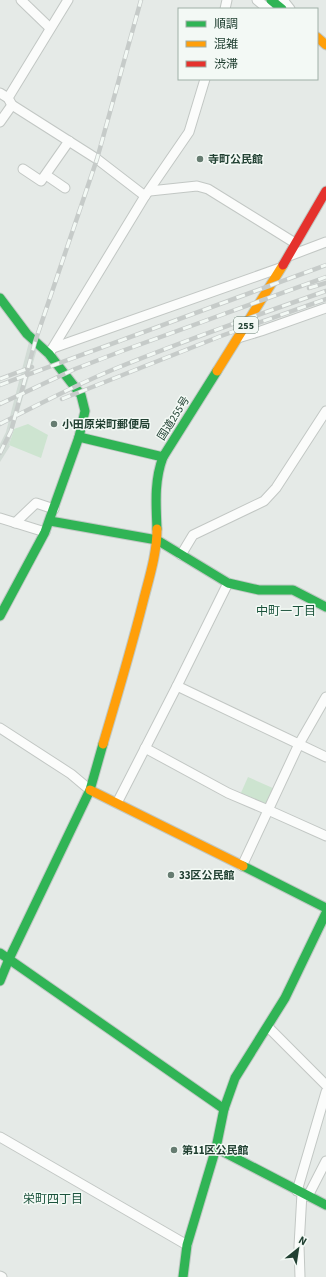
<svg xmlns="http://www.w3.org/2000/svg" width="326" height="1277" viewBox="0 0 326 1277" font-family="'Source Sans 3','Noto Sans JP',sans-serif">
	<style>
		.built { fill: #d2dcd6 }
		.green { fill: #cde4d0 }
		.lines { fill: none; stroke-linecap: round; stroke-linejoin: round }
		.street-casing { stroke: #c2c7c4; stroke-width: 11 }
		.fast-casing { stroke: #c0c8c4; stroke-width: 11 }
		.slow-casing { stroke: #c0c8c4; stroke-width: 11 }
		.jam-casing { stroke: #c0c8c4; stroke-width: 11 }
		.street { stroke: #fbfcfb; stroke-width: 9 }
		.fast { stroke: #30b455; stroke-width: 9 }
		.slow { stroke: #ff9f0a; stroke-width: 9 }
		.jam { stroke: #e5322d; stroke-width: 9 }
		.rail-casing { stroke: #c6cbc9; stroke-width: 4.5 }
		.rail { stroke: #f3f9f5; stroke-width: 3; stroke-dasharray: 9; stroke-linecap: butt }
		.poi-dot { fill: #667c71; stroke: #f3f9f5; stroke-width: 1.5 }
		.labels { text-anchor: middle; stroke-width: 3; stroke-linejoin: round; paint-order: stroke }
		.shield { fill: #f3f9f5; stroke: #60786c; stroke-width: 1 }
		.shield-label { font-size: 10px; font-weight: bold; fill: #214032 }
		.poi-label { font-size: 11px; font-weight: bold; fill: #214032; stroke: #f3f9f5; text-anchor: start }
		.street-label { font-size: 11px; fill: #214032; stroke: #f3f9f5 }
		.neighbourhood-label { font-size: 12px; fill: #1b533c; stroke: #f3f9f5 }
	</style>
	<rect width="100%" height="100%" fill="#e5eae7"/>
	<path class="built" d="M29 342 37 349 9 445 10 446 0 462V444L6 432Z"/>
	<g class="green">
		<path d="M28 424 48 435 41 458 9 445 14 429Z"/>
		<path d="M248 777 275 789 267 807 240 795Z"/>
	</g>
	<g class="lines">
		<defs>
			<g id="street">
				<path d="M21 0 50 28"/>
				<path d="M257 0 268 9"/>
				<path d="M283 0 290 9"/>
				<path d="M225 9 227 0"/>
				<path d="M0 93 8 98 12 105 97 159 145 196"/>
				<path d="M8 98 68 0"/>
				<path d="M0 122 12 105"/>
				<path d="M23 169 41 181 69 141"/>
				<path d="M46 175 65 188"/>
				<path d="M150 191 197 186 208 189 295 243"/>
				<path d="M289 256 326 242"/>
				<path d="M238 338 261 331 326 308"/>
				<path d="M53 348 280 268"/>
				<path d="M49 354 145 196 189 132 205 79"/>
				<path d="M0 518 45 532"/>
				<path d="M15 523 36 503 54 509"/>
				<path d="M181 555 193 535 264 501 276 488 326 411"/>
				<path d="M177 686 326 757"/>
				<path d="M0 728 71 774 90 790"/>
				<path d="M145 748 228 793 268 810 326 836"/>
				<path d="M117 803 177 686 228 583"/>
				<path d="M242 866 299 744 326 697"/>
				<path d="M268 1027 326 1085"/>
				<path d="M0 1137 187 1245"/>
				<path d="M297 1191 326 1092"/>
				<path d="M308 1196 326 1161"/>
				<path d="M0 1276 2 1277"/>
				<path d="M300 1277 299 1246 302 1193"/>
			</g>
			<g id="fast">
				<path d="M271 0 282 9"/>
				<path d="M0 298 27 334 49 354 81 395 85 411 79 437"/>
				<path d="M50 521 157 540 228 583 259 590H293L326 607"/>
				<path d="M157 529C156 504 154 481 163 457"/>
				<path d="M0 616 45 532 79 437 163 457 217 371"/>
				<path d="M243 866 326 908"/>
				<path d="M0 953 224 1109"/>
				<path d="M0 981 9 959 90 790 103 744"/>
				<path d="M216 1148 326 1205"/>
				<path d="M183 1277 187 1245 216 1148 224 1109 235 1078 285 998 326 913"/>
			</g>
			<g id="slow">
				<path d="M317 37 326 45"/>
				<path d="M217 371 283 265"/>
				<path d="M103 744C117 697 131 650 143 602 149 578 157 554 157 529"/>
				<path d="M90 790 243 866"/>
			</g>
			<path id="jam" d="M283 265 326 191"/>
		</defs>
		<use href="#street" class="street-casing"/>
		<use href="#fast" class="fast-casing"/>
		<use href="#slow" class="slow-casing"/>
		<use href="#jam" class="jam-casing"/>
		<use href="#street" class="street"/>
		<use href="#fast" class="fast"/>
		<use href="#slow" class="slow"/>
		<use href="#jam" class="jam"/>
		<defs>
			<g id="rail">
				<path d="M309 288 326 283"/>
				<path d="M0 379 32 367"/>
				<path d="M0 385 326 265"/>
				<path d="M62 399 221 336 326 299"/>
				<path d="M0 404 75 369 122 351 326 277"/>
				<path d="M0 424C37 405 74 386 112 370 183 341 254 316 326 291"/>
				<path d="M0 453 11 431 35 342 97 159 141 0"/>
			</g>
		</defs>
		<use href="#rail" class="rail-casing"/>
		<use href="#rail" class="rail"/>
	</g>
	<g class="poi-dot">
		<circle cx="200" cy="159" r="4"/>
		<circle cx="54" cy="424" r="4"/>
		<circle cx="171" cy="875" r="4"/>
		<circle cx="174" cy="1150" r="4"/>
	</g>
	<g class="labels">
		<rect class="shield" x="234" y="317" width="24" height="16" rx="3"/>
		<g class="shield-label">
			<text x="246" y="329">255</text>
		</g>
		<g class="poi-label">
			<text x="208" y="163">寺町公民館</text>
			<text x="62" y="428">小田原栄町郵便局</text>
			<text x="179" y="879">33区公民館</text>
			<text x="182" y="1154">第11区公民館</text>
		</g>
		<g class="street-label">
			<text transform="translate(173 418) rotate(-58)" y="4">国道255号</text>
		</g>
		<g class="neighbourhood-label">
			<text x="286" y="615">中町一丁目</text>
			<text x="53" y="1203">栄町四丁目</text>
		</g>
	</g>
	<rect x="178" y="8" width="140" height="72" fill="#f3f9f5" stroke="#9fafa7"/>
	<rect x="186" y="21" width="20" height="6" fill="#30b455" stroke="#9fafa7"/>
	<text x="214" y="28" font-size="12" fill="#214032">順調</text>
	<rect x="186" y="41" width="20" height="6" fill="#ff9f0a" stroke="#9fafa7"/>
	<text x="214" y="48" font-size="12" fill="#214032">混雑</text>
	<rect x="186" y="61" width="20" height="6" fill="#e5322d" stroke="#9fafa7"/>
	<text x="214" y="68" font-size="12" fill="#214032">渋滞</text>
	<g transform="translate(298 1249) rotate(30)" stroke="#f3f9f5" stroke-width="3" paint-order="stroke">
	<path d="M0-3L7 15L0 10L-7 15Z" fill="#214032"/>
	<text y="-6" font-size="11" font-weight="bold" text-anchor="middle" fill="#214032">N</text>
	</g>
</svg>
